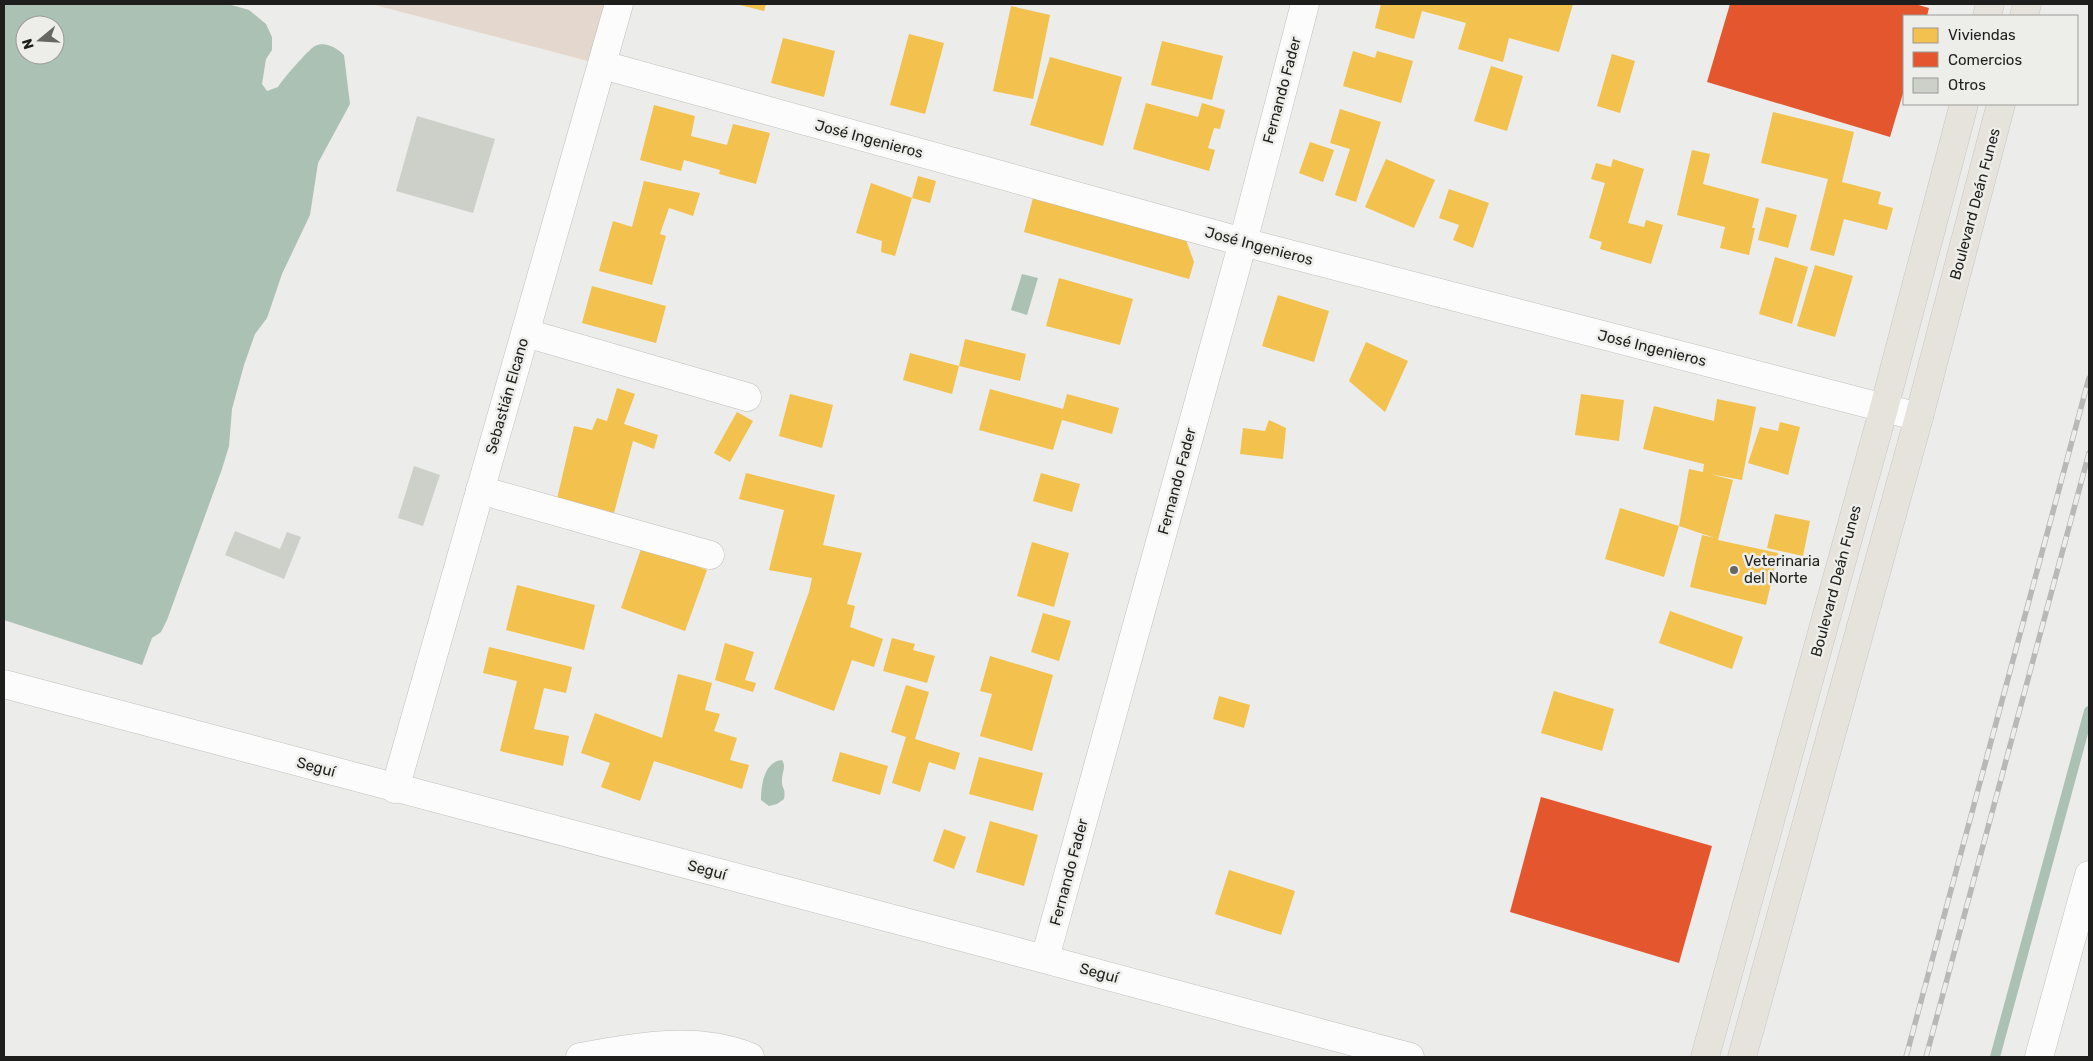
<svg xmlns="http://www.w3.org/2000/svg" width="2093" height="1061" viewBox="0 0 2093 1061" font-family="Rubik,sans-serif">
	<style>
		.green { fill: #e4d7cd }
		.water { fill: #abc1b3; fill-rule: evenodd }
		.homes { fill: #f2c14e }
		.shops { fill: #e4572e }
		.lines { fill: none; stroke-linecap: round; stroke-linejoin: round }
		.stream { stroke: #abc1b3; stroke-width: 10 }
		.building { fill: #cdd0c9 }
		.minor-casing { stroke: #bfbfbd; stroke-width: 29 }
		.major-casing { stroke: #c6c6c6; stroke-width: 29 }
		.minor { stroke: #fcfcfc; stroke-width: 28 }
		.major { stroke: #e6e3dd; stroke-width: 28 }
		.rail-casing { stroke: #b8b8b8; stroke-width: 5.5 }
		.rail { stroke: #edede9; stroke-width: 4; stroke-dasharray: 11; stroke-linecap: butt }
		.poi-dot { fill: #666665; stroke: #edede9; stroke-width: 2 }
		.labels { text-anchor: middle; stroke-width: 5; stroke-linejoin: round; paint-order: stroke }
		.street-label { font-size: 15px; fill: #1e1e1d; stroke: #edede9 }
		.poi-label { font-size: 15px; fill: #1e1e1d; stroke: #edede9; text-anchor: start }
	</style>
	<rect width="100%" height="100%" fill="#ececea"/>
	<path class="green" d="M371 4H619L603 65Z"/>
	<g class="water">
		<path d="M4 4H228L249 10 266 24 272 37V50L266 59 262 84 267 91 278 87C282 80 308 50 315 46 325 41 337 48 344 55L350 104 318 163 310 215 282 274 267 318 255 334 244 365 232 409 229 446 222 469 167 620 161 632 152 638 142 665 4 620ZM25 25H55V55H25Z"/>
		<path d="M1022 274 1038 278 1027 315 1011 310Z"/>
		<path d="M782 760C787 768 781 773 782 782 782 789 786 788 784 799L777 804 769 806 761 800C761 785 764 762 782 760Z"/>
	</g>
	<g class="homes">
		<path d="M736 4H766L764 11Z"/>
		<path d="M1381 4H1573L1559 52 1509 38 1503 62 1458 49 1466 23 1422 11 1414 39 1375 28Z"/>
		<path d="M1011 6 1050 15 1033 99 993 91Z"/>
		<path d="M909 34 944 43 925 114 890 105Z"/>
		<path d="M783 38 835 51 824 97 771 83Z"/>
		<path d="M1162 41 1223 56 1212 100 1151 85Z"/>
		<path d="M1353 51 1375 58 1377 51 1413 61 1401 103 1343 86Z"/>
		<path d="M1612 54 1635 61 1620 113 1597 106Z"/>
		<path d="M1050 57 1122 77 1103 146 1030 125Z"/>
		<path d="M1491 66 1523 76 1507 131 1474 121Z"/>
		<path d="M1146 103 1198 117 1202 103 1225 110 1220 129 1214 128 1208 148 1215 150 1209 171 1133 149Z"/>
		<path d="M654 105 695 116 691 136 727 145 733 124 770 133 756 184 719 174 720 170 684 160 681 171 640 160Z"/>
		<path d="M1340 109 1381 122 1356 202 1335 195 1350 149 1330 143Z"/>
		<path d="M1773 112 1854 132 1842 182 1881 192 1878 204 1893 208 1887 230 1844 219 1834 256 1810 250 1828 179 1761 163Z"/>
		<path d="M1310 142 1334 150 1323 182 1299 173Z"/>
		<path d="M1692 150 1710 154 1703 184 1759 199 1752 228H1755L1749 255 1720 248 1725 227 1677 215Z"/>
		<path d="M1386 159 1435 180 1414 228 1365 207Z"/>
		<path d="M1613 159 1644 169 1628 223 1644 227 1646 220 1663 225 1651 264 1600 249 1602 242 1589 238 1605 183 1591 179 1596 163 1611 167Z"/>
		<path d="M918 176 936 181 930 203 912 198Z"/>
		<path d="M644 181 700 193 693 216 669 208 660 234 666 236 652 285 599 271 613 221 632 227Z"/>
		<path d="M871 183 912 198 895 256 881 252 882 241 856 233Z"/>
		<path d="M1449 189 1489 203 1473 248 1453 240 1459 225 1439 218Z"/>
		<path d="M1033 198 1186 240 1194 262 1189 279 1024 232Z"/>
		<path d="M1766 207 1797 215 1788 248 1758 240Z"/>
		<path d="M1775 257 1808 267 1792 324 1759 314Z"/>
		<path d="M1815 265 1853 276 1835 337 1797 326Z"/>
		<path d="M1059 278 1133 299 1120 345 1046 326Z"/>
		<path d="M592 286 666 306 656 343 582 323Z"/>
		<path d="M1278 295 1329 311 1314 362 1262 346Z"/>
		<path d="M965 339 1026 354 1020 381 959 366Z"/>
		<path d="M1366 342 1408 361 1385 412 1349 381Z"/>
		<path d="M910 353 959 366 952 394 903 380Z"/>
		<path d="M617 388 635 394 624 424 658 435 654 449 633 441 614 513 557 499 574 426 592 430 597 418 607 421Z"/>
		<path d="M990 389 1063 409 1067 394 1119 408 1112 434 1062 420 1053 450 979 430Z"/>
		<path d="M790 394 833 405 822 448 779 436Z"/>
		<path d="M1581 394 1624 400 1619 441 1575 435Z"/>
		<path d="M1717 399 1756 407 1742 480 1710 474 1733 480 1718 540 1778 553 1766 605 1690 587 1702 535 1715 538 1679 526 1689 469 1703 472 1704 464 1643 449 1654 406 1714 421Z"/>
		<path d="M737 412 753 421 730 462 714 453Z"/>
		<path d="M1269 420 1286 428 1283 459 1240 454 1243 428 1265 431Z"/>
		<path d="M1780 422 1800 427 1788 475 1748 463 1760 427 1778 431Z"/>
		<path d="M746 473 835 495 823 545 862 553 847 604 855 606 850 627 883 639 874 667 852 660 834 711 774 689 809 592 812 578 769 570 784 510 739 499Z"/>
		<path d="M1041 473 1080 484 1072 512 1033 501Z"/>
		<path d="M1620 508 1679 526 1664 577 1605 559Z"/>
		<path d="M1775 514 1810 521 1803 556 1767 548Z"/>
		<path d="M1032 542 1069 553 1054 607 1017 596Z"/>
		<path d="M642 546 707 570 685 631 621 608Z"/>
		<path d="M517 585 595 605 584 650 506 630Z"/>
		<path d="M1670 611 1743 637 1732 669 1659 643Z"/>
		<path d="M1043 613 1071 621 1059 661 1031 652Z"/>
		<path d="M892 638 915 644 913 650 935 656 927 683 883 671Z"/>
		<path d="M725 643 754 652 745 680 756 683 753 692 715 680Z"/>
		<path d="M489 647 572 667 566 693 544 688 534 729 569 736 563 766 500 751 517 681 483 673Z"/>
		<path d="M990 656 1053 675 1032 751 980 736 992 694 980 691Z"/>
		<path d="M678 674 712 683 705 710 720 714 714 731 737 738 730 760 749 765 742 789 654 761 640 801 601 787 610 763 581 753 595 713 662 738Z"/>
		<path d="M906 685 929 692 915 739 960 753 955 770 929 762 920 792 892 783 906 737 891 732Z"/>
		<path d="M1554 691 1614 709 1602 751 1541 733Z"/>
		<path d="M1219 696 1250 705 1244 728 1213 719Z"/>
		<path d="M840 752 888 766 880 795 832 781Z"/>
		<path d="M979 757 1043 773 1033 811 969 794Z"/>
		<path d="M990 821 1038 835 1024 886 976 872Z"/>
		<path d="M944 829 966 837 954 869 933 861Z"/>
		<path d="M1229 870 1295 891 1281 935 1215 914Z"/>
	</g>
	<g class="shops">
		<path d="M1730 4H1915L1929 8 1927 16H1904V90L1890 137 1707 82Z"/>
		<path d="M1541 797 1712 846 1679 963 1510 912Z"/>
	</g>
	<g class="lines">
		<path class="stream" d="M1995 1057 2089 711"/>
	</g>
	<g class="building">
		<path d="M417 116 495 139 473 213 396 191Z"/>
		<path d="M414 466 440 475 423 526 398 518Z"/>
		<path d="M235 531 280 549 287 532 301 537 284 579 225 555Z"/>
	</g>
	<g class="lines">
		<defs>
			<g id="minor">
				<path d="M603 65 1243 242 1919 417"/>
				<path d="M526 333 747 397"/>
				<path d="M480 490 710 555"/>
				<path d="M4 684C472 809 942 930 1410 1057"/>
				<path d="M395 789 619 4"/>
				<path d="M1045 958 1243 242 1305 4"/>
				<path d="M580 1057C637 1047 695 1035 750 1057"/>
				<path d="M2039 1057 2089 875"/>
			</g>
			<g id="major">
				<path d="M1987 16 1990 4"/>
				<path d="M2024 16 2027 4"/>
				<path d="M1705 1057 1884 408 1964 104"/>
				<path d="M1742 1057 1919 417 2001 104"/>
			</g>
		</defs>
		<use href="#minor" class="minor-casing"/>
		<use href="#major" class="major-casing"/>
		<use href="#minor" class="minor"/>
		<use href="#major" class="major"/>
		<defs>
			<g id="rail">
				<path d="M1906 1057 2089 378"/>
				<path d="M1926 1057 2089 453"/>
			</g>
		</defs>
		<use href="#rail" class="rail-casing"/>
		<use href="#rail" class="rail"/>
	</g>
	<circle class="poi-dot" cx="1734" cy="570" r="5"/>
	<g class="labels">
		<g class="street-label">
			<text transform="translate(1282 90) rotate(-75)" y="5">Fernando Fader</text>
			<text transform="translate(869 139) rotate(15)" y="5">José Ingenieros</text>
			<text transform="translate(1975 204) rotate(-75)" y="5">Boulevard Deán Funes</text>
			<text transform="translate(1259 246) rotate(15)" y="5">José Ingenieros</text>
			<text transform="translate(1652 348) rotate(14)" y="5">José Ingenieros</text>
			<text transform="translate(507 396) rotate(-74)" y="5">Sebastián Elcano</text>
			<text transform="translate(1177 481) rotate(-75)" y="5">Fernando Fader</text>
			<text transform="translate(1836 581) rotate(-75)" y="5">Boulevard Deán Funes</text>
			<text transform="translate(316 767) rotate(15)" y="5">Seguí</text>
			<text transform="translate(707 870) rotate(15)" y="5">Seguí</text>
			<text transform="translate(1069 872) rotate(-75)" y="5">Fernando Fader</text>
			<text transform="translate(1099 973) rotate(15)" y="5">Seguí</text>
		</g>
		<g class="poi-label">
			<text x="1744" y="566">Veterinaria<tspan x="1744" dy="17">del Norte</tspan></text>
		</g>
	</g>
	<rect width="2093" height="1061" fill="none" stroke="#1e1e1d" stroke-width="10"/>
	<rect x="1903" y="15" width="175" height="90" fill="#edede9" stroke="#9a9a97"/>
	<rect x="1913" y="28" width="25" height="15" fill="#f2c14e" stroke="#9a9a97"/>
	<text x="1948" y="40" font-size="15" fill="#1e1e1d">Viviendas</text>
	<rect x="1913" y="52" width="25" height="15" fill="#e4572e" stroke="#9a9a97"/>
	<text x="1948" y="65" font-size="15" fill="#1e1e1d">Comercios</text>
	<rect x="1913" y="78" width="25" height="15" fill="#cdd0c9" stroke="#9a9a97"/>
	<text x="1948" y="90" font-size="15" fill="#1e1e1d">Otros</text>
	<g transform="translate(40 40) rotate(252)"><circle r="24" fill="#edede9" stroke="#9a9a97"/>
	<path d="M0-4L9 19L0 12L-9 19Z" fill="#666665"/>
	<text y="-8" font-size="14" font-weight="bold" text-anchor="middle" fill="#1e1e1d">N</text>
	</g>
</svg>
